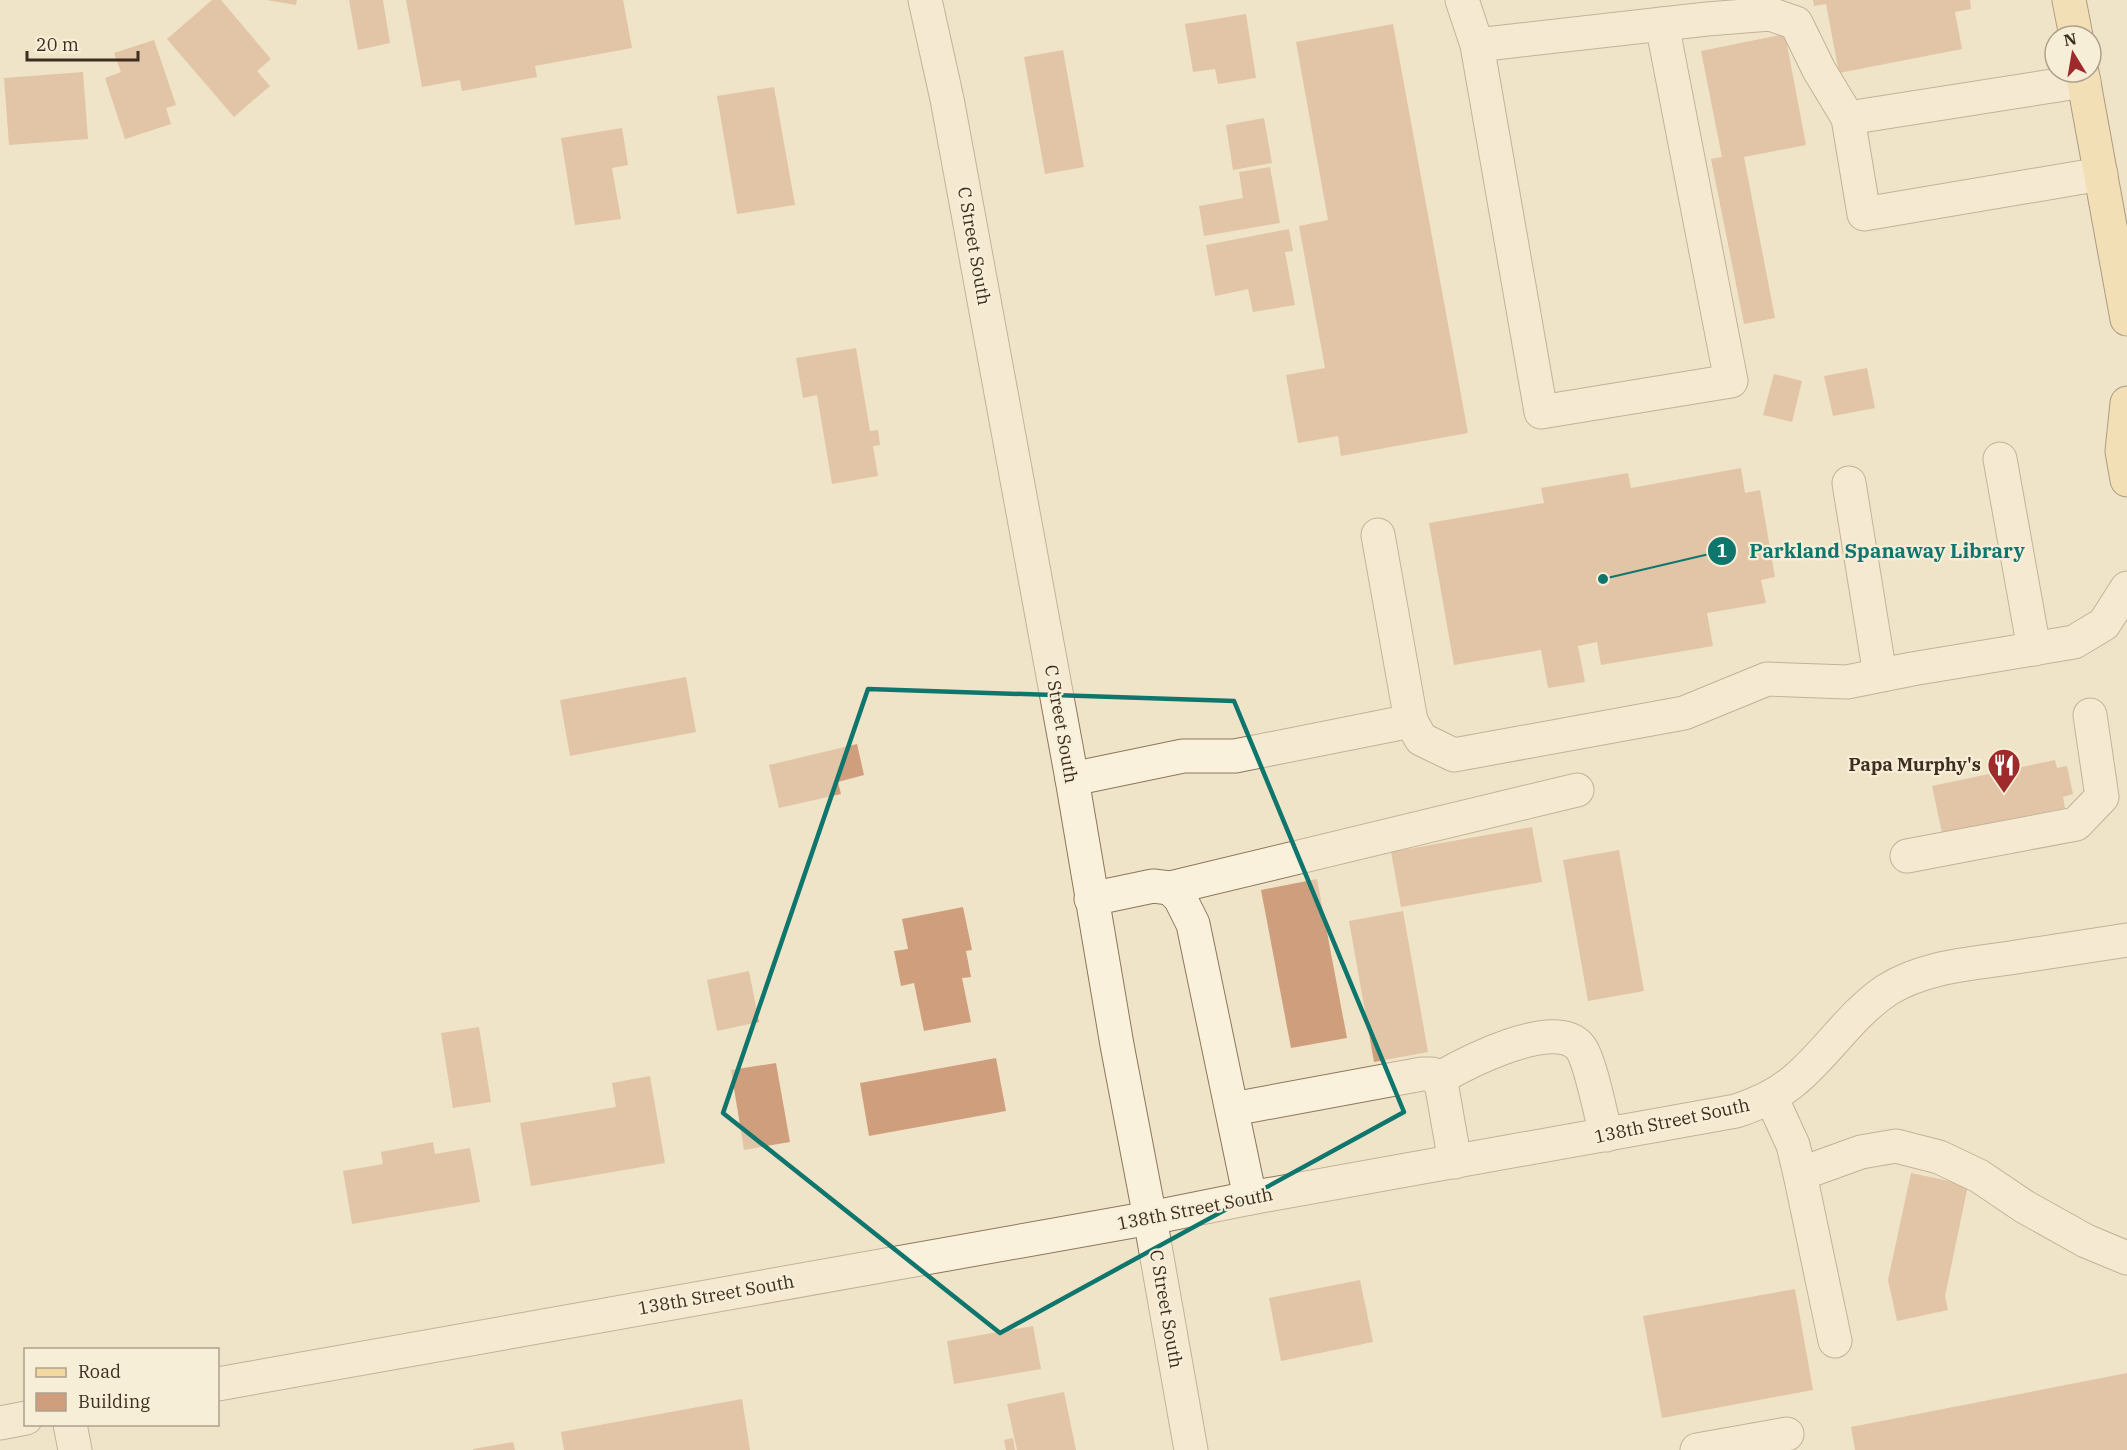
<svg xmlns="http://www.w3.org/2000/svg" width="2127" height="1450" viewBox="0 0 2127 1450" font-family="'IBM Plex Serif',serif">
	<style>
		.building { fill: #cf9f7d }
		.lines { fill: none; stroke-linecap: round; stroke-linejoin: round }
		.minor-casing { stroke: #8d765c; stroke-width: 35 }
		.major-casing { stroke: #5b4430; stroke-width: 35 }
		.minor { stroke: #faf1dc; stroke-width: 33 }
		.major { stroke: #f3d9a0; stroke-width: 33 }
		.marked { fill: none; stroke: #0f766e; stroke-width: 4.5; stroke-linejoin: round }
		.labels { text-anchor: middle; stroke-width: 4.5; stroke-linejoin: round; paint-order: stroke }
		.street-label { font-size: 18px; fill: #3d2e20; stroke: #f7eed8 }
		.poi-label { font-size: 18px; font-weight: bold; fill: #3d2e20; stroke: #f7eed8; text-anchor: end }
		.leader { fill: none; stroke: #0f766e; stroke-width: 2 }
		.callout-dot { fill: #0f766e; stroke: #f7eed8; stroke-width: 2 }
		.mark-label { font-size: 18px; text-anchor: middle; font-weight: bold; fill: #fff }
		.callout-label { font-size: 20px; text-anchor: middle; font-weight: bold; fill: #0f766e; stroke: #f7eed8; stroke-width: 4.5; stroke-linejoin: round; paint-order: stroke }
	</style>
	<rect width="100%" height="100%" fill="#f0e4c8"/>
	<g class="building">
		<path d="M212 0H221L271 59 257 71 270 86 234 117 167 39Z"/>
		<path d="M267 0H297L296 5Z"/>
		<path d="M349 0H383L390 43 358 50Z"/>
		<path d="M406 0H623L632 48 535 66 537 77 462 91 460 80 422 87Z"/>
		<path d="M1813 0H1970L1971 9 1955 12 1962 49 1839 73 1826 4 1814 6Z"/>
		<path d="M1246 14 1256 78 1218 84 1215 69 1193 72 1185 24Z"/>
		<path d="M1393 24 1468 433 1341 456 1338 436 1298 443 1286 375 1325 368 1299 226 1328 220 1296 42Z"/>
		<path d="M1785 34 1806 145 1744 157 1775 318 1744 324 1711 159 1722 157 1701 51Z"/>
		<path d="M154 40 176 105 166 108 171 124 125 139 105 78 121 72 114 53Z"/>
		<path d="M1063 50 1084 167 1045 174 1024 57Z"/>
		<path d="M83 72 88 139 9 145 4 78Z"/>
		<path d="M774 87 795 205 737 214 717 96Z"/>
		<path d="M1264 118 1272 163 1233 170 1226 125Z"/>
		<path d="M622 128 628 165 612 168 621 219 575 225 561 138Z"/>
		<path d="M1270 167 1280 223 1204 236 1199 206 1243 198 1239 172Z"/>
		<path d="M1289 229 1293 251 1285 252 1295 305 1253 312 1248 289 1215 296 1206 245Z"/>
		<path d="M856 348 870 431 878 430 880 445 873 446 878 476 832 484 817 395 803 398 796 358Z"/>
		<path d="M1867 368 1875 408 1833 416 1824 376Z"/>
		<path d="M1774 374 1802 381 1792 422 1763 415Z"/>
		<path d="M1741 468 1745 493 1760 490 1775 577 1761 580 1766 603 1707 613 1713 646 1601 665 1597 642 1578 646 1585 682 1548 688 1541 650 1454 665 1429 523 1544 503 1541 488 1628 473 1631 488Z"/>
		<path d="M686 677 696 732 570 756 560 700Z"/>
		<path d="M857 744 864 775 838 782 841 794 779 808 769 765Z"/>
		<path d="M2055 760 2057 768 2067 766 2073 794 2063 797 2065 808 1942 833 1932 786Z"/>
		<path d="M1532 827 1542 882 1401 907 1391 852Z"/>
		<path d="M1619 850 1644 991 1588 1001 1563 860Z"/>
		<path d="M1317 879 1347 1038 1291 1048 1261 890Z"/>
		<path d="M963 907 972 950 966 951 971 977 962 978 971 1022 924 1031 914 983 901 986 894 951 908 949 902 919Z"/>
		<path d="M1403 911 1428 1052 1374 1062 1349 921Z"/>
		<path d="M749 971 759 1022 717 1031 707 980Z"/>
		<path d="M479 1027 491 1102 453 1108 441 1033Z"/>
		<path d="M996 1058 1006 1111 869 1136 860 1083Z"/>
		<path d="M776 1063 790 1142 744 1150 731 1070Z"/>
		<path d="M650 1076 665 1163 531 1186 520 1123 616 1107 612 1083Z"/>
		<path d="M433 1142 435 1154 470 1148 480 1202 352 1224 343 1171 383 1164 381 1152Z"/>
		<path d="M1911 1173 1968 1185 1945 1296 1948 1310 1897 1321 1888 1280Z"/>
		<path d="M1360 1280 1373 1342 1281 1361 1269 1298Z"/>
		<path d="M1795 1289 1813 1390 1662 1418 1643 1316Z"/>
		<path d="M1033 1326 1041 1369 954 1384 947 1341Z"/>
		<path d="M2127 1373V1450H1855L1851 1427Z"/>
		<path d="M1064 1392 1076 1450H1017L1007 1404Z"/>
		<path d="M742 1399 750 1450H564L561 1432Z"/>
		<path d="M1013 1438 1015 1450H1006L1004 1440Z"/>
		<path d="M513 1442 515 1450H473V1449Z"/>
	</g>
	<g class="lines">
		<defs>
			<g id="minor">
				<path d="M925 0 947 99 1072 779 1117 1045 1150 1218 1191 1450"/>
				<path d="M1462 0 1477 45 1707 19 1770 14 1796 23 1819 70 1848 118 1864 214 2101 174"/>
				<path d="M1477 45 1541 412 1731 381 1662 24"/>
				<path d="M1848 118 2084 81"/>
				<path d="M2000 459 2034 649"/>
				<path d="M1849 483 1880 675"/>
				<path d="M1378 535 1411 721 1421 739 1454 755 1684 713 1767 679 1847 682 1912 669 2074 642 2104 624 2127 588"/>
				<path d="M1072 779 1183 756H1235L1411 721"/>
				<path d="M1907 856 2076 824 2102 797 2090 715"/>
				<path d="M1170 888 1180 898 1193 924 1250 1198"/>
				<path d="M1091 899 1153 886 1170 888 1577 790"/>
				<path d="M1438 1079C1464 1064 1554 1016 1580 1047 1590 1059 1601 1116 1606 1135"/>
				<path d="M1771 1097 1793 1145 1800 1174 1835 1341"/>
				<path d="M1233 1109 1422 1074H1432L1438 1079 1442 1088 1455 1162"/>
				<path d="M1800 1174 1861 1152 1896 1146 1939 1157 1979 1176 2025 1207 2086 1241 2127 1258"/>
				<path d="M218 1384 1150 1218 1250 1198 1736 1111C1758 1104 1778 1095 1796 1079 1828 1052 1851 1014 1887 990 1923 967 1969 964 2010 958 2049 952 2088 946 2127 940"/>
				<path d="M0 1423 26 1418"/>
				<path d="M70 1424 75 1450"/>
				<path d="M1697 1450 1787 1434"/>
			</g>
			<g id="major">
				<path d="M2069 0 2076 36"/>
				<path d="M2082 72 2127 319"/>
				<path d="M2127 403 2122 451 2127 480"/>
			</g>
		</defs>
		<use href="#minor" class="minor-casing"/>
		<use href="#major" class="major-casing"/>
		<use href="#minor" class="minor"/>
		<use href="#major" class="major"/>
	</g>
	<path d="M0 0H2127V1450H0ZM868 689 1234 701 1404 1112 1000 1333 723 1113Z" fill="#f0e4c8" fill-opacity=".55" fill-rule="evenodd"/>
	<path class="marked" d="M868 689 1234 701 1404 1112 1000 1333 723 1113Z"/>
	<defs>
		<symbol id="restaurant-pin" viewBox="-11 -11 22 30"><path d="M0 17L-7.5 6A9.5 9.5 0 1 1 7.5 6Z" fill="#9e2a2b" stroke="#f7eed8"/><path d="M-5-6h1v4h1v-4h1v4h1v-4h1v5L-1.5 .5V6h-2V.5L-5-1ZM5-6V6H3V1.5H1.5Q1.5-4 5-6Z" fill="#fff"/></symbol>
	</defs>
	<g fill-rule="evenodd">
		<use href="#restaurant-pin" x="1985" y="746" width="38" height="52"/>
	</g>
	<g class="labels">
		<g class="street-label">
			<text transform="translate(974 246) rotate(80)" y="6">C Street South</text>
			<text transform="translate(1061 724) rotate(80)" y="6">C Street South</text>
			<text transform="translate(1672 1121) rotate(-12)" y="6">138th Street South</text>
			<text transform="translate(1195 1209) rotate(-11)" y="6">138th Street South</text>
			<text transform="translate(716 1295) rotate(-10)" y="6">138th Street South</text>
			<text transform="translate(1166 1309) rotate(80)" y="6">C Street South</text>
		</g>
		<g class="poi-label">
			<text x="1981" y="771">Papa Murphy's</text>
		</g>
	</g>
	<path class="leader" d="M1603 579L1722 551"/>
	<g class="callout-dot">
		<circle cx="1603" cy="579" r="6"/>
		<circle cx="1722" cy="551" r="15"/>
	</g>
	<g class="mark-label">
		<text x="1722" y="557">1</text>
	</g>
	<g class="callout-label">
		<text x="1887" y="558">Parkland Spanaway Library</text>
	</g>
	<rect x="24" y="1348" width="195" height="78" fill="#f7eed8" stroke="#ada18e" stroke-width="1.5"/>
	<rect x="36" y="1368" width="30" height="9" fill="#f3d9a0" stroke="#ada18e" stroke-width="1.5"/>
	<text x="78" y="1378" font-size="18" fill="#3d2e20">Road</text>
	<rect x="36" y="1393" width="30" height="18" fill="#cf9f7d" stroke="#ada18e" stroke-width="1.5"/>
	<text x="78" y="1408" font-size="18" fill="#3d2e20">Building</text>
	<g transform="translate(2073 54) rotate(349)"><circle r="28" fill="#f7eed8" stroke="#ada18e" stroke-width="1.5"/>
	<path d="M0-4.5L10 22L0 15L-10 22Z" fill="#9e2a2b"/>
	<text y="-9" font-size="16" font-weight="bold" text-anchor="middle" fill="#3d2e20">N</text>
	</g>
	<path d="M27 51v9h111v-9" fill="none" stroke="#3d2e20" stroke-width="3"/>
	<text x="36" y="51" font-size="18" fill="#3d2e20" stroke="#f7eed8" stroke-width="4.5" paint-order="stroke">20 m</text>
</svg>
